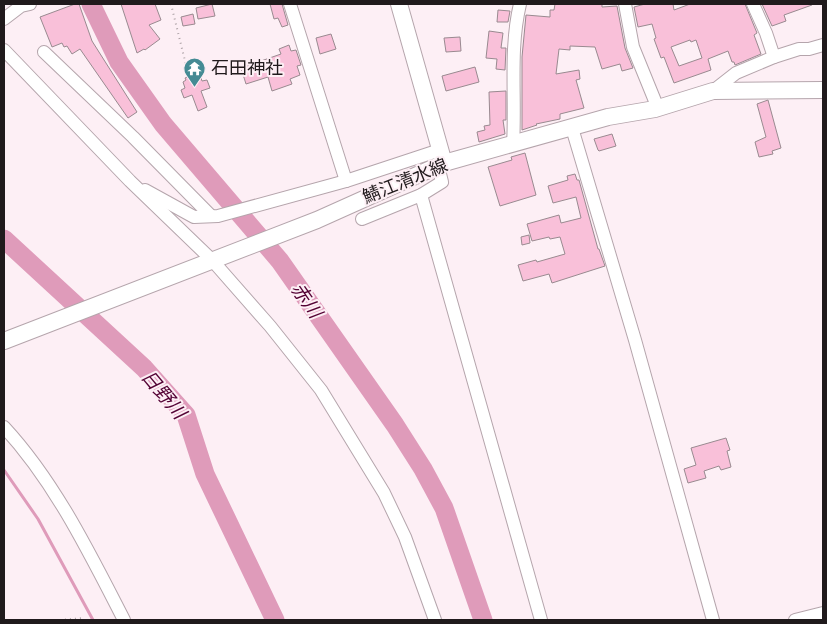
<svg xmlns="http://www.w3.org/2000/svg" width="827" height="624" viewBox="0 0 827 624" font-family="'Zilla Slab','Noto Sans JP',serif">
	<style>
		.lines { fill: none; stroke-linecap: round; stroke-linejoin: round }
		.stream { stroke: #df9bba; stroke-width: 3 }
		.river { stroke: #df9bba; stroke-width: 19 }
		.building { fill: #f9c0d9; stroke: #998a90; fill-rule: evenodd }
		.minor-casing { stroke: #b5a5ac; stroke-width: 14 }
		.major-casing { stroke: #b5a5ac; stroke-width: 18 }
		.path { stroke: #aea3a7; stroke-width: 2; stroke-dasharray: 1 4; stroke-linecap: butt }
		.minor { stroke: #fff; stroke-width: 12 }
		.major { stroke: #fff; stroke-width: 16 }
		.labels { text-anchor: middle; stroke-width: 4; stroke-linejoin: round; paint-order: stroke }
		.poi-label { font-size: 18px; fill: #201a1c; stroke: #fdeff5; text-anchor: start }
		.street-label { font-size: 18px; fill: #201a1c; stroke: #fdeff5 }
		.water-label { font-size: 19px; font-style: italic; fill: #530133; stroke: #fdeff5 }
	</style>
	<rect width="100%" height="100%" fill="#fdeff5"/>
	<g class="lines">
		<path class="stream" d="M4 470 38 519 93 620"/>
		<g class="river">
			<path d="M91 4 119 62 163 124 280 261 395 425 423 469 444 508 483 620"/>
			<path d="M4 239 144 368 186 415 205 474 275 620"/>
		</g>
	</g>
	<g class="building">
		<path d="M75 4H79L92 41 137 112 128 118 80 49 72 54 67 46 64 47 62 43 52 47 40 17Z"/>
		<path d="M121 4H155L161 20 149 25 160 39 145 50 144 49 137 53Z"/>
		<path d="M212 4 215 16 198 19 196 8Z"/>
		<path d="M270 4H282L288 25 282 27 278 18 274 19Z"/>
		<path d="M555 4H602V7L617 6 625 48 633 68 622 71 620 64 602 69 595 47 570 46V50L559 49 556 74 579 70 580 79 576 80 584 108 560 114V119L536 124 537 125 522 130V57L526 15 550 17V10H554Z"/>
		<path d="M645 4H673L674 10 690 4H745L757 33 754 35 761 54 735 65 734 62H732L728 51 708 59 711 70 674 83 664 57 661 58 654 39 656 38 652 24 638 27 634 7ZM690 40 691 42 696 40 702 58 679 66 671 47Z"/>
		<path d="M762 4H812V5L784 15 786 21 772 26Z"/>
		<path d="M498 10 510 11 508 22H497Z"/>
		<path d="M193 14 195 24 183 26 181 17Z"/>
		<path d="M489 31 503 33 501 48H506L505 70 496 69 497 59 486 58Z"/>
		<path d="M331 34 336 49 320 54 316 38Z"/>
		<path d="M460 37 461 51 446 52 444 38Z"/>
		<path d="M289 45 291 51 296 50 301 65 297 66 300 75 290 79 292 84 272 91 268 77 246 84 241 68 281 54 279 49Z"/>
		<path d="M475 67 479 82 446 91 442 76Z"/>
		<path d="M195 74 196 77 200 75 202 81 207 80 210 88 201 91 207 107 198 111 192 95 184 98 181 90 185 88 183 82 186 80 185 78Z"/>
		<path d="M506 91V120H503L505 134 479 142 477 132 485 130 484 126 490 125 489 92Z"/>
		<path d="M768 100 781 148 772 151 773 154 759 157 755 142 766 137 757 104Z"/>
		<path d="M612 134 616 146 599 151 598 150 594 139Z"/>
		<path d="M525 153 536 195 500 206 488 167 512 160 511 157Z"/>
		<path d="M575 174 577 180H579L598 249H599L605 266 552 283 549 274 523 281 518 265 536 260 537 262 565 254 560 237 550 239 549 237 532 241 527 224 559 215 561 223 581 218 576 197 553 203 548 186 568 180 567 176Z"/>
		<path d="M529 235 530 243 522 245 521 237Z"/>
		<path d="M726 438 730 450 727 451 731 467 721 470 719 466 704 471 706 478 688 483 684 469 696 465 691 448Z"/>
	</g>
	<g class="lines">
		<defs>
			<g id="minor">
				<path d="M290 4 346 181"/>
				<path d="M625 4 633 47 655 101V109"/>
				<path d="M753 4 766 33 774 57"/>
				<path d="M4 19 21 6 30 4"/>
				<path d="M4 50 130 181 212 260 270 326 321 390 384 493 405 537 435 620"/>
				<path d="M44 52 133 137 211 216"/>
				<path d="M713 91 736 73 774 57 799 49H809L823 45"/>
				<path d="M572 128 635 340 713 620"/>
				<path d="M513 145C516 98 509 50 520 4"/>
				<path d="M145 190 194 217 218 216 346 181 440 150"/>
				<path d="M421 195 541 620"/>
				<path d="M362 219 421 195 442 182 438 166"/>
				<path d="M4 427C55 482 90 554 124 620"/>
				<path d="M795 620 823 613"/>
			</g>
			<g id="major">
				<path d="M399 4 444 163"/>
				<path d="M4 341 317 220 444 163 608 117 655 109 713 91 823 90"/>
			</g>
		</defs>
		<use href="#minor" class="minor-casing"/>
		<use href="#major" class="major-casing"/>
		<g class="path">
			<path d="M171 4 187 69"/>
			<path d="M60 620 84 618"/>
		</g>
		<use href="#minor" class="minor"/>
		<use href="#major" class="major"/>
	</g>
	<defs>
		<symbol id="temple-pin" viewBox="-11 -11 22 30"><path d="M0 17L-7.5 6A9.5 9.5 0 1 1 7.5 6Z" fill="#448b94" stroke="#fdeff5"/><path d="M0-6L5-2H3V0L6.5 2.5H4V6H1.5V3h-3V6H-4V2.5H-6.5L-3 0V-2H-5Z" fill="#fff"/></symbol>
	</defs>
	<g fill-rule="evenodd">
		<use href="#temple-pin" x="182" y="56" width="25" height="34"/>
	</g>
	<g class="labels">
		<g class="poi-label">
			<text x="211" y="74">石田神社</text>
		</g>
		<g class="street-label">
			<text transform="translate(405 181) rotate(-22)" y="6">鯖江清水線</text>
		</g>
		<g class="water-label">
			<text transform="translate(307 300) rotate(55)" y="7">赤川</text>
			<text transform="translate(164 394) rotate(50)" y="7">日野川</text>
		</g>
	</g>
	<rect width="827" height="624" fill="none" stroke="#201a1c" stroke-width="10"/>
</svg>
